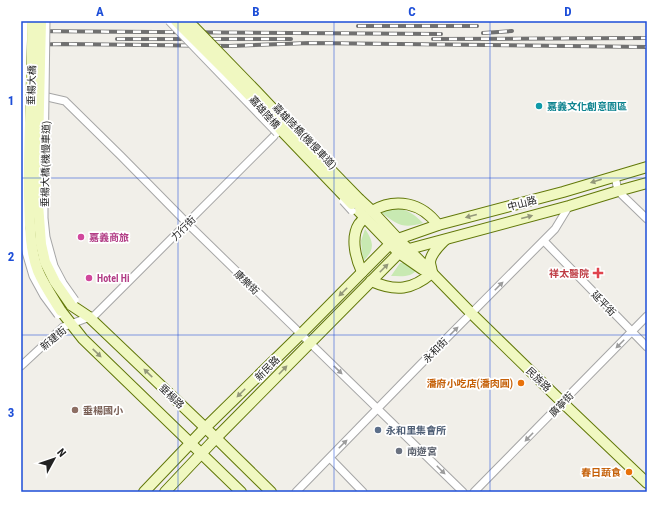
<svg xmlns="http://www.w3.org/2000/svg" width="668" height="513" viewBox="0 0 668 513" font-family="'Roboto Condensed','Noto Sans TC',sans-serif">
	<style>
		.grass { fill: #c8e9b2 }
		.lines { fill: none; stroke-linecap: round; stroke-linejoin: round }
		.street-casing { stroke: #a6a6a6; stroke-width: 9 }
		.secondary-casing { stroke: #627809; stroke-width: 12 }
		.street { stroke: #fff; stroke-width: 7 }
		.secondary { stroke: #f0f8c1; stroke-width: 10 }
		.rail-casing { stroke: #707070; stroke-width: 4 }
		.rail { stroke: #fff; stroke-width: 2.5; stroke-dasharray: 8; stroke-linecap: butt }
		.street-bridge-casing { stroke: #a6a6a6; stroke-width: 9; stroke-linecap: butt }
		.secondary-bridge-casing { stroke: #627809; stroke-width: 12; stroke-linecap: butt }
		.street-bridge { stroke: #fff; stroke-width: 7 }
		.secondary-bridge { stroke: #f0f8c1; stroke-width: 10 }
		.oneway { fill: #939879 }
		.oneway2 { fill: #9c9c9c }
		.grid { fill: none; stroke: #1d4ed8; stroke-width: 1; stroke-opacity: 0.55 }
		.culture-dot { fill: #0f9aa8; stroke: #fff; stroke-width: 1.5 }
		.hotel-dot { fill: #d1479c; stroke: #fff; stroke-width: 1.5 }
		.health-dot { fill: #e0444e; stroke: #fff; stroke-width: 1.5 }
		.food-dot { fill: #e8710a; stroke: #fff; stroke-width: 1.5 }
		.education-dot { fill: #8d6e63; stroke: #fff; stroke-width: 1.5 }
		.service-dot { fill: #5c6f8a; stroke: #fff; stroke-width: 1.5 }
		.worship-dot { fill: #6b7280; stroke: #fff; stroke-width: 1.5 }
		.labels { text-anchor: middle; stroke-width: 3.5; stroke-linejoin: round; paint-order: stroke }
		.street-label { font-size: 10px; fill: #222; stroke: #fff }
		.culture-label { font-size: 10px; font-weight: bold; fill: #0d838f; stroke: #fff; text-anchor: start }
		.hotel-label { font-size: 10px; font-weight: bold; fill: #b23c85; stroke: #fff; text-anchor: start }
		.health-label { font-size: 10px; font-weight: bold; fill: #be3a42; stroke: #fff; text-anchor: end }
		.food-label { font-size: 10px; font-weight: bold; fill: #c56008; stroke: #fff; text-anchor: end }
		.education-label { font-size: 10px; font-weight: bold; fill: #785e54; stroke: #fff; text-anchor: start }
		.service-label { font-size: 10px; font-weight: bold; fill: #4e5e75; stroke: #fff; text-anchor: start }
		.worship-label { font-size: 10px; font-weight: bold; fill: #5b616d; stroke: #fff; text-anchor: start }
		.neatline { fill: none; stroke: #1d4ed8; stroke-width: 1.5 }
		.grid-label { font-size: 13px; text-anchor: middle; font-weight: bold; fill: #1d4ed8 }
	</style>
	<rect width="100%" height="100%" fill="#f1efe9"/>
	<g class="grass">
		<path d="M392 207C407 210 412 212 423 223 403 229 398 225 382 213Z"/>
		<path d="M365 229C374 242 375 250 363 261L361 241Z"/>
		<path d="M400 263H406L417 269C412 278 401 276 391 276Z"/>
	</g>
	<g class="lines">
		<defs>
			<g id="street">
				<path d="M21 91 65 101 121 156 187 223 463 492"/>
				<path d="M615 176 618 191 647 219"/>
				<path d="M544 241 647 347"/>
				<path d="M21 366 63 327 95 315 274 136"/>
				<path d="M330 458 363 492"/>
				<path d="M296 492 419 366 555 229 569 206"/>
				<path d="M474 492 647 316"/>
			</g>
			<g id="secondary">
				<path d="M359 199 372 211 398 239 432 273C432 270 430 265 430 262 431 253 439 246 445 240"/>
				<path d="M352 204 399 253 422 269 432 273 472 314 562 402 647 483"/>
				<path d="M372 211C396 197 422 203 438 225"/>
				<path d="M362 272C356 259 350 238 359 224 361 222 363 219 365 217"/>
				<path d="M371 281C396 292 412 290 432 273"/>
				<path d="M71 305 89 317 216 438 271 492"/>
				<path d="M61 311 83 339 241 492"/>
				<path d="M144 492 205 428 301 334 390 244 398 239 438 225 563 192 647 167"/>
				<path d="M165 492 216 438 399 253 409 249 569 206 618 191 647 183"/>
			</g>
		</defs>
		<use href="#street" class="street-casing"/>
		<use href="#secondary" class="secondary-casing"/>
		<use href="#street" class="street"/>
		<use href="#secondary" class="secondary"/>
		<defs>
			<g id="rail">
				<path d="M358 26H477"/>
				<path d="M21 31 441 34"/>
				<path d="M483 33 512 31"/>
				<path d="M117 39H291"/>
				<path d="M433 39 647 38"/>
				<path d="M21 45 64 44 229 46 310 43 647 47"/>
			</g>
		</defs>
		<use href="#rail" class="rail-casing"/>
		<use href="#rail" class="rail"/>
		<defs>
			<g id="street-bridge">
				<path d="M24 21 22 96V228L26 252 33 276 44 296 58 315"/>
				<path d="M46 21 44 170V218L46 237 54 266 63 283 75 300"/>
				<path d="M169 21 277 133"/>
				<path d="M343 201 352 211"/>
			</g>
			<g id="secondary-bridge">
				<path d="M32 21C33 79 28 137 29 195 30 221 29 247 38 271 44 285 53 298 61 311"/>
				<path d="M41 21 37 190 41 244 45 262 55 282 71 305"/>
				<path d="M176 21 227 72 255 101 281 130 352 204"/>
				<path d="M188 21 256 91 325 164 359 199"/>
			</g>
		</defs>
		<use href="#street-bridge" class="street-bridge-casing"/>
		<use href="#secondary-bridge" class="secondary-bridge-casing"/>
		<use href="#street-bridge" class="street-bridge"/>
		<use href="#secondary-bridge" class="secondary-bridge"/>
	</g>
	<defs><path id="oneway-solid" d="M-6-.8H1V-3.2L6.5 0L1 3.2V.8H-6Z"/></defs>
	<g class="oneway">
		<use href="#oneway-solid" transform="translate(596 181) rotate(163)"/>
		<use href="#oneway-solid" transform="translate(471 216) rotate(165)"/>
		<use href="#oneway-solid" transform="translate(527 217) rotate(-15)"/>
		<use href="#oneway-solid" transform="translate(384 268) rotate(-45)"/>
		<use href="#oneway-solid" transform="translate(343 292) rotate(135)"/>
		<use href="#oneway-solid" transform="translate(97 353) rotate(44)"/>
		<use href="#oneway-solid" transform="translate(283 370) rotate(-46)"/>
		<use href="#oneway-solid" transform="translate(148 373) rotate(-136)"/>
		<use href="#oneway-solid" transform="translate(241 393) rotate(135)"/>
	</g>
	<g class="oneway2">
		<use href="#oneway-solid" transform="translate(499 286) rotate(-45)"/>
		<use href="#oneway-solid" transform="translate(454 331) rotate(-45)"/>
		<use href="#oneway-solid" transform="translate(620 344) rotate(135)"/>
		<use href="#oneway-solid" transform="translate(338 370) rotate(44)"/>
		<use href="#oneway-solid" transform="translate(529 437) rotate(134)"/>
		<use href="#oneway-solid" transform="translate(343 444) rotate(-45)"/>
		<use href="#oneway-solid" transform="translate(441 470) rotate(45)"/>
	</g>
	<path class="grid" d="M178 21V492M334 21V492M490 21V492M21 178H647M21 335H647"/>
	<circle class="culture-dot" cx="539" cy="106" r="4"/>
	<g class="hotel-dot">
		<circle cx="81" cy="237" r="4"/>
		<circle cx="89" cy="278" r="4"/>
	</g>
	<path class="health-dot" d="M596 267h4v4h4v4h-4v4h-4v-4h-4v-4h4z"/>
	<g class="food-dot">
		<circle cx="521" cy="383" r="4"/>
		<circle cx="629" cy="472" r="4"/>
	</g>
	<circle class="education-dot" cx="75" cy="410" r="4"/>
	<circle class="service-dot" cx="378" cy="430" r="4"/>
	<circle class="worship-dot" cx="399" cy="451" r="4"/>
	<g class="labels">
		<g class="street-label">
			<text transform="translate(31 85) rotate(-88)" y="4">垂楊大橋</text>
			<text transform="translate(265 112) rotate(48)" y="4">嘉雄陸橋</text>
			<text transform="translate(305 136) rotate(46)" y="4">嘉雄陸橋(機慢車道)</text>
			<text transform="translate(45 164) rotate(-89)" y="4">垂楊大橋(機慢車道)</text>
			<text transform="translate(522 203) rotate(-15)" y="4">中山路</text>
			<text transform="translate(183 228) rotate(-45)" y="4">力行街</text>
			<text transform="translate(247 282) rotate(44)" y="4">康樂街</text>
			<text transform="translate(604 303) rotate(46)" y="4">延平街</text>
			<text transform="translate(53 338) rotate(-40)" y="4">新建街</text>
			<text transform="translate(435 350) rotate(-45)" y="4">永和街</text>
			<text transform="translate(267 368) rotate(-45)" y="4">新民路</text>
			<text transform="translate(539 379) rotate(44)" y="4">民族路</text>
			<text transform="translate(172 396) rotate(44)" y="4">垂楊路</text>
			<text transform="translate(561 404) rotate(-46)" y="4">廣寧街</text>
		</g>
		<g class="culture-label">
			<text x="547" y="110">嘉義文化創意園區</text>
		</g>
		<g class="hotel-label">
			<text x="89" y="241">嘉義商旅</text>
			<text x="97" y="282">Hotel Hi</text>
		</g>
		<g class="health-label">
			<text x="589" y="277">祥太醫院</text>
		</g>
		<g class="food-label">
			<text x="513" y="387">潘府小吃店(潘肉圓)</text>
			<text x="621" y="476">春日蔬食</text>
		</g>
		<g class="education-label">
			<text x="83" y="414">垂楊國小</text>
		</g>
		<g class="service-label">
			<text x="386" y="434">永和里集會所</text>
		</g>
		<g class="worship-label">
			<text x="407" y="455">南遊宮</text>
		</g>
	</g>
	<rect width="668" height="513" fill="none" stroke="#ffffff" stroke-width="44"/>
	<g transform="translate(54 459) rotate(50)" stroke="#ffffff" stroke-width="3" paint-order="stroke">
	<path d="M0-3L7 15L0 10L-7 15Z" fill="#222222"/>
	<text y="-6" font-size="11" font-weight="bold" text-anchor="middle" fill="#222222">N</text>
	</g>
	<rect x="22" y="22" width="624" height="469" class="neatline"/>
	<g class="grid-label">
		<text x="100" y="16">A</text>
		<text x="256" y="16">B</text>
		<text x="412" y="16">C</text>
		<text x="568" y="16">D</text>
		<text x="11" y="105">1</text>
		<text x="11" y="261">2</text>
		<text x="11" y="417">3</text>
	</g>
</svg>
